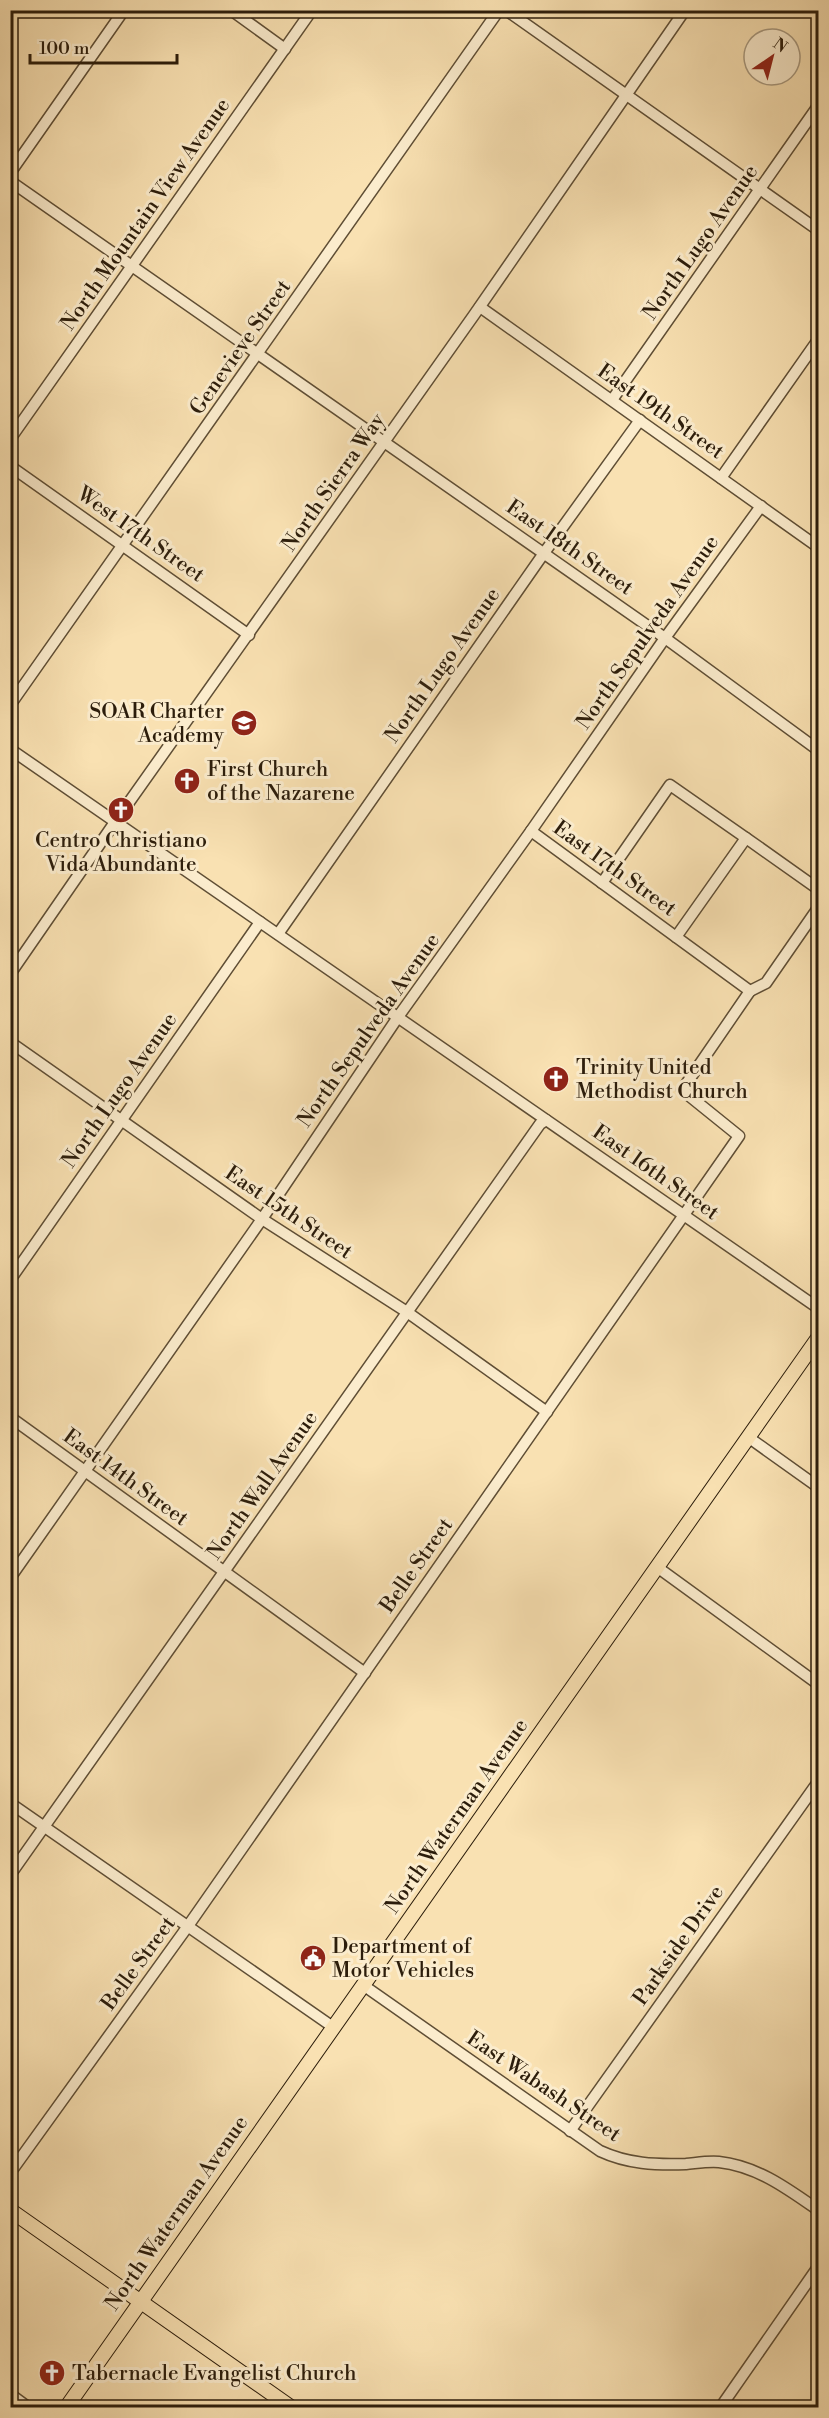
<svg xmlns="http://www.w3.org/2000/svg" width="829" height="2418" viewBox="0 0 829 2418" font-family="'Libre Bodoni',serif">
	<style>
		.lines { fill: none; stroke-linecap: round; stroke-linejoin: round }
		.minor-casing { stroke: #5f4e35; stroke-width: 13 }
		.major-casing { stroke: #2c1d0b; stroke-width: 16 }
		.minor { stroke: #fbeccd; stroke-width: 10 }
		.major { stroke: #f9e1b2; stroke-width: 14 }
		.labels { text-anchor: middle; stroke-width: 6; stroke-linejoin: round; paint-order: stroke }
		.street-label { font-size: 21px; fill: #2c1d0b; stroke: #fbeccd }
		.poi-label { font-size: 21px; fill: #2c1d0b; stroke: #fbeccd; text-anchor: start }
	</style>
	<rect width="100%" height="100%" fill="#f9e1b2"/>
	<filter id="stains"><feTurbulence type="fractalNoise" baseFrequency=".00333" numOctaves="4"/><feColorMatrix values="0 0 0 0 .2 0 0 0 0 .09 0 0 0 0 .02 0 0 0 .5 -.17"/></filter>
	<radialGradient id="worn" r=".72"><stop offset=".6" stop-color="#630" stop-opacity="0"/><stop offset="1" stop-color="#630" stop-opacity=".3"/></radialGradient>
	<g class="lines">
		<defs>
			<g id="minor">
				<path d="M231 10 285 49"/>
				<path d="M506 10 818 230"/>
				<path d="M10 173 124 10"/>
				<path d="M10 181 665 638 818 750"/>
				<path d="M480 307 818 547"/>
				<path d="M612 400 818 106"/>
				<path d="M10 439 312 10"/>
				<path d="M10 466 249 635"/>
				<path d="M721 478 818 340"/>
				<path d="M10 705 499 10"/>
				<path d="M10 749 818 1308"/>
				<path d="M531 831 750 991"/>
				<path d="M746 838 818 889"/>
				<path d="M602 883 670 785 746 838 676 937"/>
				<path d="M278 934 544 553 640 420"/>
				<path d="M10 974 115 822 474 315 685 10"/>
				<path d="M750 991 766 983 818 908"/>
				<path d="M10 1042 262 1219 407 1312 547 1412"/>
				<path d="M10 1280 260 922"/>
				<path d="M10 1417 365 1673"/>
				<path d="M748 1437 818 1487"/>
				<path d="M657 1567 818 1684"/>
				<path d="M10 1578 262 1219 398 1017 531 831 665 638 761 506"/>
				<path d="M10 1803 333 2027"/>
				<path d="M10 1875 540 1124 546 1120"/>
				<path d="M363 1985 600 2151C628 2164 655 2165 686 2164 697 2163 708 2161 719 2162 757 2166 788 2189 818 2210"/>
				<path d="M570 2131 818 1782"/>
				<path d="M10 2173 188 1926 739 1136 682 1090 750 991"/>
				<path d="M10 2394 29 2408"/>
				<path d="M720 2408 818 2267"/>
			</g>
			<g id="major">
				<path d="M10 2210 292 2408"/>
				<path d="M66 2408 818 1338"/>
			</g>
		</defs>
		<use href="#minor" class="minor-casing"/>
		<use href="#major" class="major-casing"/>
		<use href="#minor" class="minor"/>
		<use href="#major" class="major"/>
	</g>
	<defs>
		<symbol id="school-disc" viewBox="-11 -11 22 22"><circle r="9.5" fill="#8f2418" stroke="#fbeccd"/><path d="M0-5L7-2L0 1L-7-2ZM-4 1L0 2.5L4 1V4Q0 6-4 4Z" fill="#fff"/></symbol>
		<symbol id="church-disc" viewBox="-11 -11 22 22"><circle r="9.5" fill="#8f2418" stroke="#fbeccd"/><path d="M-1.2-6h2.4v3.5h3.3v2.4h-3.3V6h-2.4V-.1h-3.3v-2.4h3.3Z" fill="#fff"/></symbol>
		<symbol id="civic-disc" viewBox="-11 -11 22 22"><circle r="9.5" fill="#8f2418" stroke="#fbeccd"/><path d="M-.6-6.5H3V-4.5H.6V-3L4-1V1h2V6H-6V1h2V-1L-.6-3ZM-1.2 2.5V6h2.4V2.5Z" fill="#fff"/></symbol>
	</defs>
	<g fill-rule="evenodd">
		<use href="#school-disc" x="229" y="708" width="30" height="30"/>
		<use href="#church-disc" x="172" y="766" width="30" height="30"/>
		<use href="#church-disc" x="106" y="795" width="30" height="30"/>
		<use href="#church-disc" x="541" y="1064" width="30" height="30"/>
		<use href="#civic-disc" x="298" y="1943" width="30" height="30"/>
		<use href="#church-disc" x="37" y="2358" width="30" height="30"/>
	</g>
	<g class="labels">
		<g class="street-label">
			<text transform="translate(145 214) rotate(-55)" y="7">North Mountain View Avenue</text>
			<text transform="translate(700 242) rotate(-55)" y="7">North Lugo Avenue</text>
			<text transform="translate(240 347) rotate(-55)" y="7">Genevieve Street</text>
			<text transform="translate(661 411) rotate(35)" y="7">East 19th Street</text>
			<text transform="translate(333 482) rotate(-55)" y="7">North Sierra Way</text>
			<text transform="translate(141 534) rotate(35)" y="7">West 17th Street</text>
			<text transform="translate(570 547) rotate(35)" y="7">East 18th Street</text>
			<text transform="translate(647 632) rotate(-55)" y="7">North Sepulveda Avenue</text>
			<text transform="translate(442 665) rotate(-55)" y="7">North Lugo Avenue</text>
			<text transform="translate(615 868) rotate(36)" y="7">East 17th Street</text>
			<text transform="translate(368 1030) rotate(-55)" y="7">North Sepulveda Avenue</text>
			<text transform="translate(119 1090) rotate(-55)" y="7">North Lugo Avenue</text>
			<text transform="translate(656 1172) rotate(35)" y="7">East 16th Street</text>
			<text transform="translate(289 1212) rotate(34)" y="7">East 15th Street</text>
			<text transform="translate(126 1477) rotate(36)" y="7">East 14th Street</text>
			<text transform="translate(262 1485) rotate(-55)" y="7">North Wall Avenue</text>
			<text transform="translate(416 1565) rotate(-55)" y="7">Belle Street</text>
			<text transform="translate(456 1816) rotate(-55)" y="7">North Waterman Avenue</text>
			<text transform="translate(678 1945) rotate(-55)" y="7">Parkside Drive</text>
			<text transform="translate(138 1963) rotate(-54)" y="7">Belle Street</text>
			<text transform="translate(544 2086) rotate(34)" y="7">East Wabash Street</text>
			<text transform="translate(176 2213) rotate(-55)" y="7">North Waterman Avenue</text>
		</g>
		<g class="poi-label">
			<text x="224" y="718" text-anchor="end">SOAR Charter<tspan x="224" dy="24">Academy</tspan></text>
			<text x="207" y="776">First Church<tspan x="207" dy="24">of the Nazarene</tspan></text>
			<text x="121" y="847" text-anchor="middle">Centro Christiano<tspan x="121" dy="24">Vida Abundante</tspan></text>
			<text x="576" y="1074">Trinity United<tspan x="576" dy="24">Methodist Church</tspan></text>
			<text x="332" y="1953">Department of<tspan x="332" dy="24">Motor Vehicles</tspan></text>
			<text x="72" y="2380">Tabernacle Evangelist Church</text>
		</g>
	</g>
	<rect width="829" height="2418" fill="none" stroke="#f9e1b2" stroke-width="36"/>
	<rect x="12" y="12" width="805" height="2394" fill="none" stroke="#2c1d0b" stroke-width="3"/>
	<rect x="18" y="18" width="793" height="2382" fill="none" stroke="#2c1d0b" stroke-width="1.5"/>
	<g transform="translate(772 57) rotate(35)"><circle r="28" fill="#fbeccd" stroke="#a8997f" stroke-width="1.5"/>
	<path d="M0-4.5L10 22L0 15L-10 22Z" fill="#8f2418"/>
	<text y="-9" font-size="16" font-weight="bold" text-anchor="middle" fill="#2c1d0b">N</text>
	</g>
	<path d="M30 54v9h147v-9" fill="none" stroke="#2c1d0b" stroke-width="3"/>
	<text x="39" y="54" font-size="18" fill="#2c1d0b" stroke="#fbeccd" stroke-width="4.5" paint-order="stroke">100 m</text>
	<rect width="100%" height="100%" filter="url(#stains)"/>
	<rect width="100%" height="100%" fill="url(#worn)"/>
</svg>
